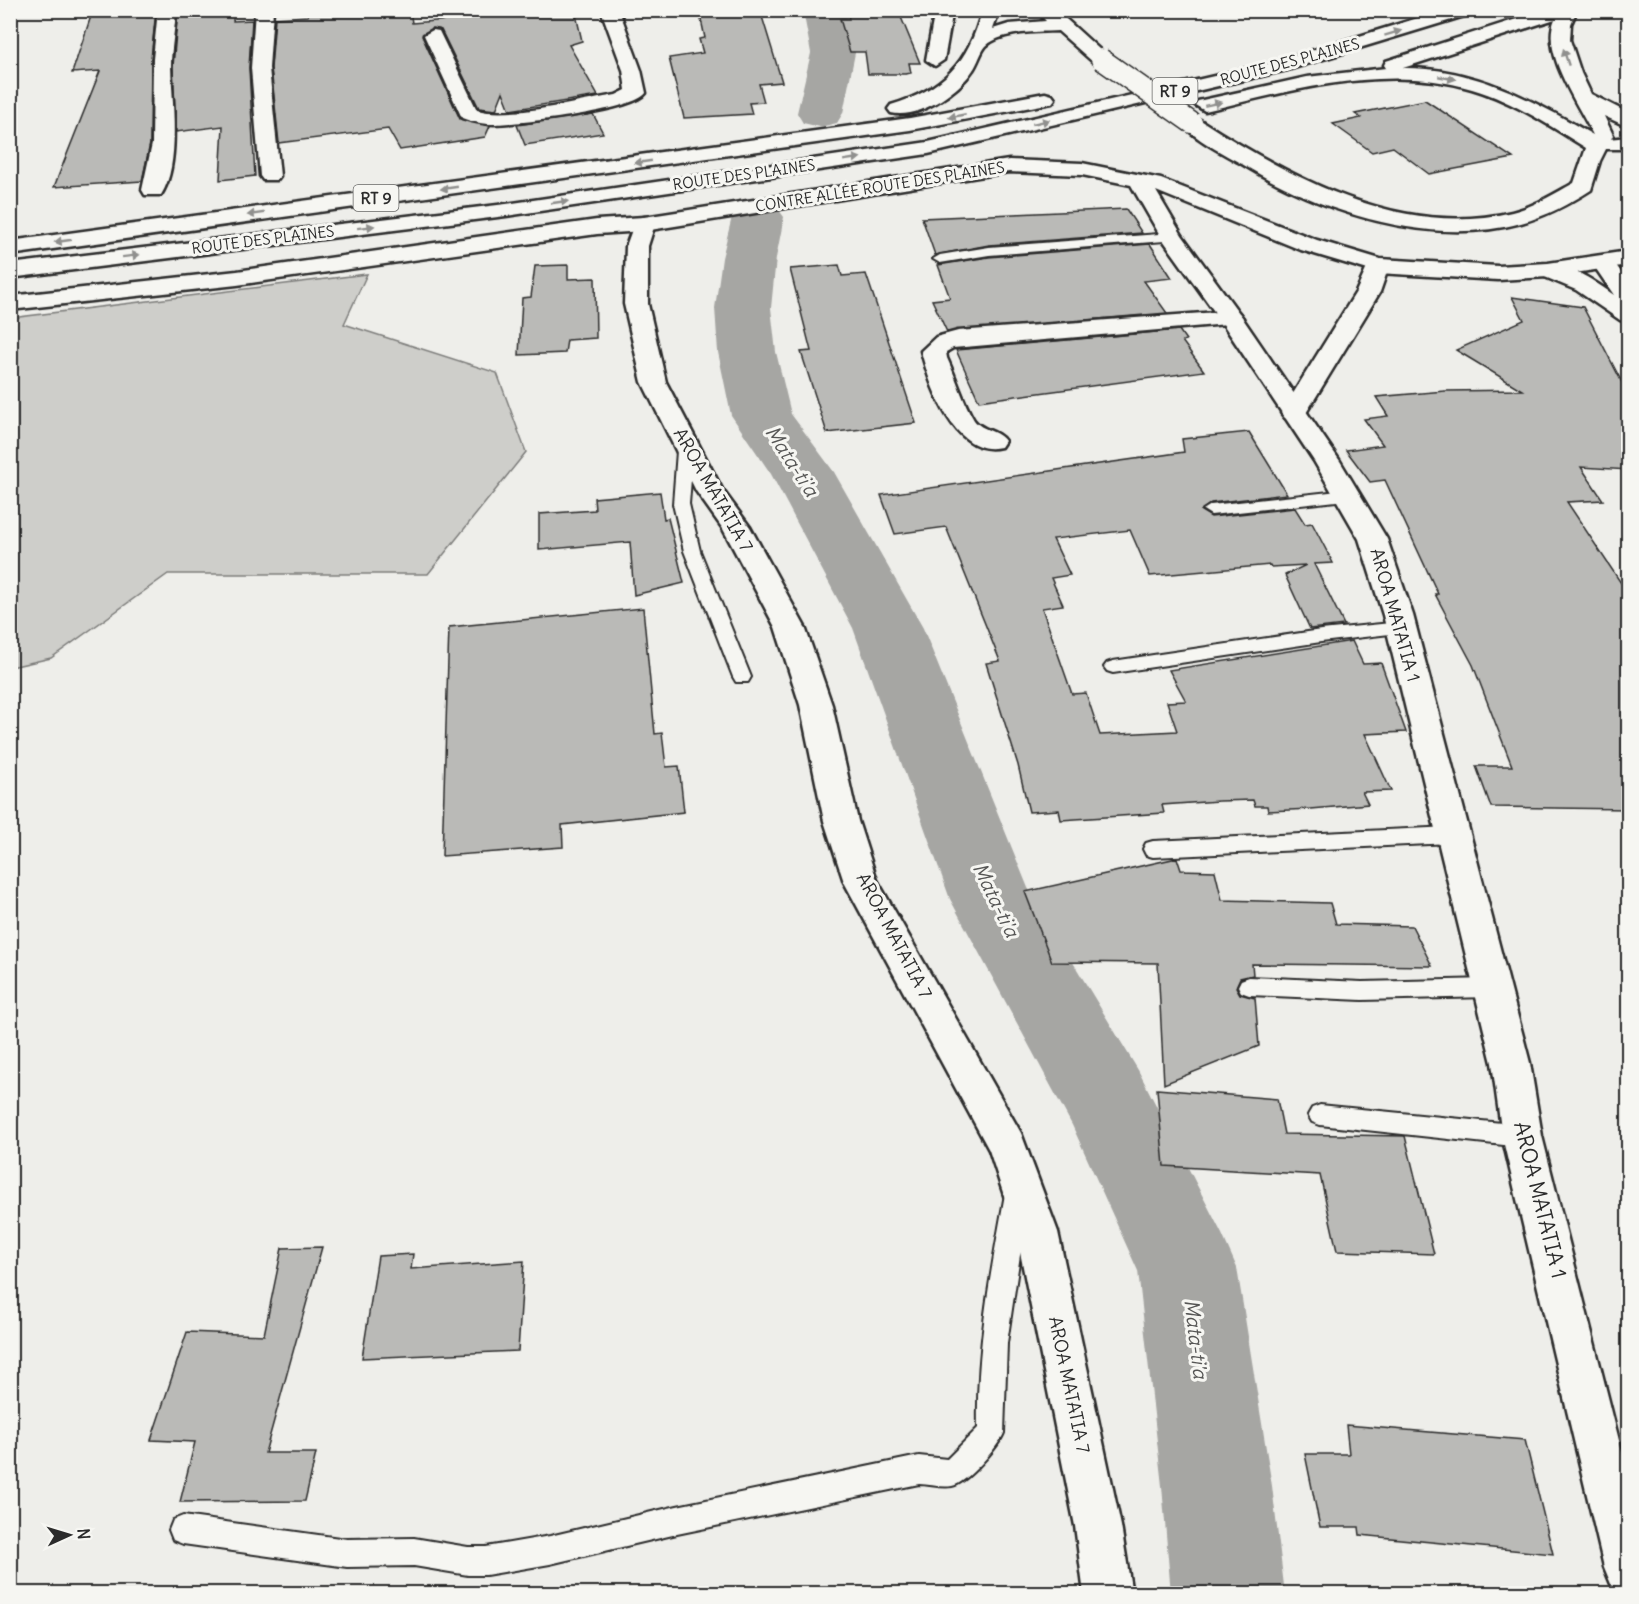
<svg xmlns="http://www.w3.org/2000/svg" width="1639" height="1604" viewBox="0 0 1639 1604" font-family="Delius,sans-serif">
	<style>
		.green { fill: #cececa; stroke: #7c7c7a; stroke-width: 1.5 }
		.lines { fill: none; stroke-linecap: round; stroke-linejoin: round }
		.river { fill: #a6a6a3; fill-rule: evenodd }
		.building { fill: #babab7; stroke: #2b2b2b; stroke-width: 1.5 }
		.service-casing { stroke: #2b2b2b; stroke-width: 4 }
		.minor-casing { stroke: #2b2b2b; stroke-width: 5 }
		.secondary-casing { stroke: #2b2b2b; stroke-width: 5 }
		.trunk-casing { stroke: #2b2b2b; stroke-width: 5 }
		.service { fill: #f6f6f2; fill-rule: evenodd }
		.minor { fill: #f6f6f2; fill-rule: evenodd }
		.secondary { fill: #f6f6f2; fill-rule: evenodd }
		.trunk { fill: #f6f6f2; fill-rule: evenodd }
		.trunk-bridge-casing { stroke: #2b2b2b; stroke-width: 23; stroke-linecap: butt }
		.trunk-bridge { stroke: #f6f6f2; stroke-width: 20 }
		.oneway { fill: #90908e }
		.labels { text-anchor: middle; stroke-width: 6; stroke-linejoin: round; paint-order: stroke }
		.far-street-label { font-size: 15px; fill: #2b2b2b; stroke: #f6f6f2 }
		.shield { fill: #f6f6f2; stroke: #686867; stroke-width: 1.5 }
		.shield-label { font-size: 16px; font-weight: bold; fill: #2b2b2b }
		.street-label { font-size: 18px; fill: #2b2b2b; stroke: #f6f6f2 }
		.water-label { font-size: 20px; font-style: italic; fill: #565655; stroke: #f6f6f2 }
		.near-street-label { font-size: 21px; fill: #2b2b2b; stroke: #f6f6f2 }
	</style>
	<rect width="100%" height="100%" fill="#eeeeea"/>
	<filter id="ink" filterUnits="userSpaceOnUse"><feTurbulence type="fractalNoise" baseFrequency=".0167" numOctaves="2"/><feDisplacementMap in="SourceGraphic" scale="12" xChannelSelector="R" yChannelSelector="G"/><feConvolveMatrix kernelMatrix="1 2 1 2 8 2 1 2 1" color-interpolation-filters="sRGB"/></filter>
	<g filter="url(#ink)">
		<path class="green" d="M367 274 344 324 497 373 526 452 428 574H168L51 658 11 667V318Z"/>
		<g class="lines">
			<g class="river">
				<path d="M803 10H845L855 53 843 113 837 123 820 127 803 123 797 113 811 53Z"/>
				<path d="M758 202 776 206 784 217 776 258 771 308 776 352 791 414 834 472 923 628 1028 888 1138 1070 1222 1234 1237 1268 1272 1486 1285 1594H1171L1162 1486 1138 1271 1072 1125 950 899 853 628 771 474 731 415 718 352 715 308 722 258 732 217 740 206Z"/>
			</g>
		</g>
		<g class="building">
			<path d="M103 10H156L151 59 150 144 142 181 54 187 100 71 72 73 92 13Z"/>
			<path d="M178 10H234L233 21 252 20 249 68 255 176 220 180 223 126 176 132 173 66Z"/>
			<path d="M308 10H410L412 23 484 17 482 10H575L582 41 569 45 598 96 510 110 503 92 496 110 479 108 441 30 433 28 422 36 460 119 490 126 485 137 400 150 388 129 279 143 271 68 275 18 308 16Z"/>
			<path d="M699 10H760L782 82 759 84 764 102 749 103 752 114 684 118 669 58 703 53 699 39 705 38Z"/>
			<path d="M847 10H898L920 63H909L911 73 906 74H868L865 52H850L840 19H849Z"/>
			<path d="M1425 100 1513 158 1429 174 1393 147 1372 152 1333 124 1361 118 1355 114Z"/>
			<path d="M593 114 603 133 525 145 517 125Z"/>
			<path d="M1126 209 1142 233 989 245 935 255 922 218Z"/>
			<path d="M1150 244 1172 278 1144 281 1167 313 947 332 932 300 950 298 938 265 989 257Z"/>
			<path d="M568 265V279L595 278 596 338 567 340 565 353 519 355 522 298 531 297 535 266Z"/>
			<path d="M839 265 842 276 866 274 916 423 827 433 801 352 811 351 790 269Z"/>
			<path d="M1512 297 1583 307 1629 396V470L1581 467 1603 500 1567 502 1629 595V809L1491 807 1476 766H1512L1473 665 1435 594H1438L1385 480 1370 482 1346 450 1383 445 1364 419 1388 416 1376 397 1445 391 1522 390 1456 350 1524 320Z"/>
			<path d="M1179 330 1186 340 1182 341 1204 371 979 401 956 350Z"/>
			<path d="M1249 432 1287 494 1211 503 1201 511 1211 517 1295 508 1305 524 1312 523 1333 563 1314 564 1344 625 1310 629 1285 575 1306 565 1271 567 1270 565 1150 576 1130 530 1053 539 1070 575 1051 578 1063 605 1042 608 1072 694 1086 693 1100 735 1177 731 1167 702 1186 701 1169 670 1352 641 1363 664 1381 663 1406 732 1365 734 1391 791 1362 792 1368 804 1311 809 1268 811 1267 806H1255L1253 800 1219 801 1162 805 1164 813 1061 820 1059 810 1029 812 1018 765 986 663 1000 661 946 527 895 534 881 495 1184 452 1182 439Z"/>
			<path d="M660 492 664 519 668 518 684 583 634 595 630 542 539 550V514L595 510 594 498Z"/>
			<path d="M643 608 655 734 662 733 666 767 679 766 684 812 562 825 563 847 442 856 449 627Z"/>
			<path d="M1177 858 1181 870 1215 871 1222 900 1330 903 1336 924 1412 926 1432 966 1252 964 1253 975 1240 978 1236 987 1240 994 1255 998 1259 1046 1164 1084 1158 963 1052 962 1025 892Z"/>
			<path d="M1157 1089 1277 1099 1284 1134 1405 1136 1434 1254 1337 1251 1320 1175 1164 1166Z"/>
			<path d="M322 1247 265 1453H316L305 1501 180 1502 195 1442 151 1440 187 1332 264 1335 282 1248Z"/>
			<path d="M413 1254 411 1269 524 1261 518 1351 362 1358 378 1256Z"/>
			<path d="M1346 1425 1525 1440 1553 1554 1360 1535 1359 1527H1320L1305 1454H1349Z"/>
		</g>
		<g class="lines">
			<defs>
				<g id="service">
					<path d="M1172 233 1177 234V240L989 255 940 263 933 259 940 255 989 247Z"/>
					<path d="M690 445 698 450 693 454 689 504 700 551 751 677 748 682H736L733 677 684 551 673 504 677 451 680 448Z"/>
					<path d="M1348 490 1354 491 1356 495 1354 499 1211 515 1203 510 1211 505Z"/>
					<path d="M1401 622 1407 624 1410 628 1407 632 1321 642 1113 673 1107 671 1104 667 1107 663 1113 661 1321 630Z"/>
					<path d="M1451 827 1458 830 1461 835 1458 840 1451 843 1153 857 1146 855 1143 849 1146 843 1153 841Z"/>
					<path d="M1249 977 1362 982 1490 979 1498 982 1501 988 1498 994 1490 997 1362 1000 1249 995 1241 992 1238 986 1241 980Z"/>
					<path d="M1320 1105 1522 1125 1530 1128 1534 1136 1530 1144 1522 1147 1320 1125 1312 1122 1308 1115 1312 1108Z"/>
					<path d="M1017 1183 1025 1186 1029 1194 1007 1343 1004 1433C999 1446 966 1484 952 1486 942 1488 929 1484 919 1484L677 1534 550 1564 486 1575H468L414 1566 347 1567 183 1544 173 1540 169 1530 173 1520 183 1516 347 1539 414 1538 468 1547H486L550 1536 677 1506 919 1456 947 1459 978 1428C976 1349 991 1271 1005 1194L1009 1186Z"/>
				</g>
				<g id="minor">
					<path d="M158 10H176C175 29 171 48 171 66 172 101 181 165 161 195H145L142 190 152 144 153 59Z"/>
					<path d="M255 10H273L269 68 280 176 277 180H263L260 176 251 68Z"/>
					<path d="M601 10H619L641 70 646 93C634 111 518 124 494 124 482 124 473 122 462 118L424 35 433 30 439 31 477 110C509 119 581 101 616 95L626 90 623 70Z"/>
					<path d="M935 10H953L944 60 935 66 926 60Z"/>
					<path d="M644 217 652 219 655 224 648 246V304L666 382 722 489 750 527 805 627 832 705 858 821 877 880 1021 1133 1058 1232 1121 1526 1132 1594H1084L1075 1526 1016 1232 989 1150 844 882 824 821 800 705 775 627 723 529 696 491 642 382 624 304 626 246 636 219Z"/>
					<path d="M1603 256 1611 258 1628 282V322L1620 320 1576 290 1540 275 1537 270 1540 265C1564 259 1595 282 1614 295L1592 263 1595 258Z"/>
					<path d="M1378 259 1386 261 1389 266 1380 292 1303 418 1294 421 1285 418 1281 413 1356 292 1370 261Z"/>
					<path d="M1231 311 1239 313 1243 318 1239 323 953 348 946 352 947 358C956 377 963 402 974 420 982 431 998 430 1005 441L1001 447C955 458 930 386 921 351L936 337 958 331Z"/>
				</g>
				<g id="secondary">
					<path d="M1628 137V149H1589L1586 145 1589 141Z"/>
					<path d="M1009 160 1082 163 1161 179 1317 240 1380 259 1498 266 1548 263 1628 251V265L1548 277 1498 280 1378 273 1301 250 1156 191 1182 235 1239 313 1340 461 1387 539 1413 615 1530 1063 1542 1136 1628 1476V1591L1611 1584 1604 1567 1502 1136 1492 1063 1383 615 1359 539 1314 461 1221 321 1161 237 1131 185 1082 175 1009 172 644 231 597 234 237 285 10 310V296L237 271 597 220 644 217Z"/>
				</g>
				<g id="trunk">
					<path d="M982 10H1000L993 29 1009 24 1046 21 1036 10H1056L1110 59 1108 63H1094L1058 31C1039 32 1001 31 986 46 981 51 978 63 973 70 959 92 918 120 891 113L888 109 891 105C942 90 969 63 982 10Z"/>
					<path d="M1444 10H1474L1471 14 1287 70 928 154 506 216 10 278V264L506 204 928 142 1275 62Z"/>
					<path d="M1545 10H1577L1571 24 1570 40 1581 73 1591 94 1628 113V127L1604 116 1613 135 1600 161 1591 190C1569 204 1547 216 1521 223 1430 248 1320 212 1242 164 1226 155 1192 138 1182 123L1185 119H1199C1289 177 1401 239 1512 212 1535 206 1554 194 1574 183L1586 148C1550 126 1513 101 1472 89 1385 63 1290 91 1205 111L1195 105 1198 101 1307 77 1386 68 1384 65 1386 61ZM1555 19C1540 52 1579 105 1593 135 1533 100 1473 67 1403 68Z"/>
					<path d="M1045 93 1052 95 1055 99 1052 103 910 130 10 255V241L910 118Z"/>
				</g>
			</defs>
			<use href="#service" class="service-casing"/>
			<use href="#minor" class="minor-casing"/>
			<use href="#secondary" class="secondary-casing"/>
			<use href="#trunk" class="trunk-casing"/>
			<use href="#service" class="service"/>
			<use href="#minor" class="minor"/>
			<use href="#secondary" class="secondary"/>
			<use href="#trunk" class="trunk"/>
			<defs>
				<path id="trunk-bridge" d="M1101 59 1192 123"/>
			</defs>
			<use href="#trunk-bridge" class="trunk-bridge-casing"/>
			<use href="#trunk-bridge" class="trunk-bridge"/>
		</g>
		<defs><path id="oneway-solid" d="M-6-.8H1V-3.2L6.5 0L1 3.2V.8H-6Z" transform="scale(1.5)"/></defs>
		<g class="oneway">
			<use href="#oneway-solid" transform="translate(1393 33) rotate(-17)"/>
			<use href="#oneway-solid" transform="translate(1566 57) rotate(-108)"/>
			<use href="#oneway-solid" transform="translate(1447 78) rotate(11)"/>
			<use href="#oneway-solid" transform="translate(1213 104) rotate(-12)"/>
			<use href="#oneway-solid" transform="translate(957 116) rotate(169)"/>
			<use href="#oneway-solid" transform="translate(1041 122) rotate(-13)"/>
			<use href="#oneway-solid" transform="translate(852 159) rotate(-9)"/>
			<use href="#oneway-solid" transform="translate(643 162) rotate(172)"/>
			<use href="#oneway-solid" transform="translate(449 188) rotate(172)"/>
			<use href="#oneway-solid" transform="translate(560 202) rotate(-8)"/>
			<use href="#oneway-solid" transform="translate(256 214) rotate(172)"/>
			<use href="#oneway-solid" transform="translate(366 227) rotate(-7)"/>
			<use href="#oneway-solid" transform="translate(63 241) rotate(172)"/>
			<use href="#oneway-solid" transform="translate(131 256) rotate(-7)"/>
		</g>
	</g>
	<g class="labels">
		<g class="far-street-label">
			<text transform="translate(1290 62) rotate(-15)" y="5">ROUTE DES PLAINES</text>
			<text transform="translate(744 175) rotate(-8)" y="5">ROUTE DES PLAINES</text>
			<text transform="translate(880 187) rotate(-9)" y="5">CONTRE ALLÉE ROUTE DES PLAINES</text>
			<text transform="translate(263 240) rotate(-7)" y="5">ROUTE DES PLAINES</text>
		</g>
		<g class="shield">
			<rect x="1152.5" y="78" width="45" height="26" rx="4.5"/>
			<rect x="353.5" y="185" width="45" height="26" rx="4.5"/>
		</g>
		<g class="shield-label">
			<text x="1175" y="97">RT 9</text>
			<text x="376" y="204">RT 9</text>
		</g>
		<g class="street-label">
			<text transform="translate(713 490) rotate(60)" y="6">AROA MATATIA 7</text>
			<text transform="translate(1395 615) rotate(74)" y="6">AROA MATATIA 1</text>
			<text transform="translate(894 936) rotate(62)" y="6">AROA MATATIA 7</text>
			<text transform="translate(1069 1385) rotate(78)" y="6">AROA MATATIA 7</text>
		</g>
		<g class="water-label">
			<text transform="translate(792 461) rotate(57)" y="7">Mata-ti'a</text>
			<text transform="translate(996 900) rotate(64)" y="7">Mata-ti'a</text>
			<text transform="translate(1196 1339) rotate(83)" y="7">Mata-ti'a</text>
		</g>
		<g class="near-street-label">
			<text transform="translate(1540 1200) rotate(76)" y="7">AROA MATATIA 1</text>
		</g>
	</g>
	<rect width="1639" height="1604" fill="none" stroke="#f6f6f2" stroke-width="36"/>
	<rect x="18" y="18" width="1603" height="1568" fill="none" stroke="#2b2b2b" stroke-width="2" filter="url(#ink)"/>
	<g transform="translate(69 1535) rotate(86)" stroke="#f6f6f2" stroke-width="4.5" paint-order="stroke">
	<path d="M0-4.5L10 22L0 15L-10 22Z" fill="#2b2b2b"/>
	<text y="-9" font-size="16" font-weight="bold" text-anchor="middle" fill="#2b2b2b">N</text>
	</g>
</svg>
